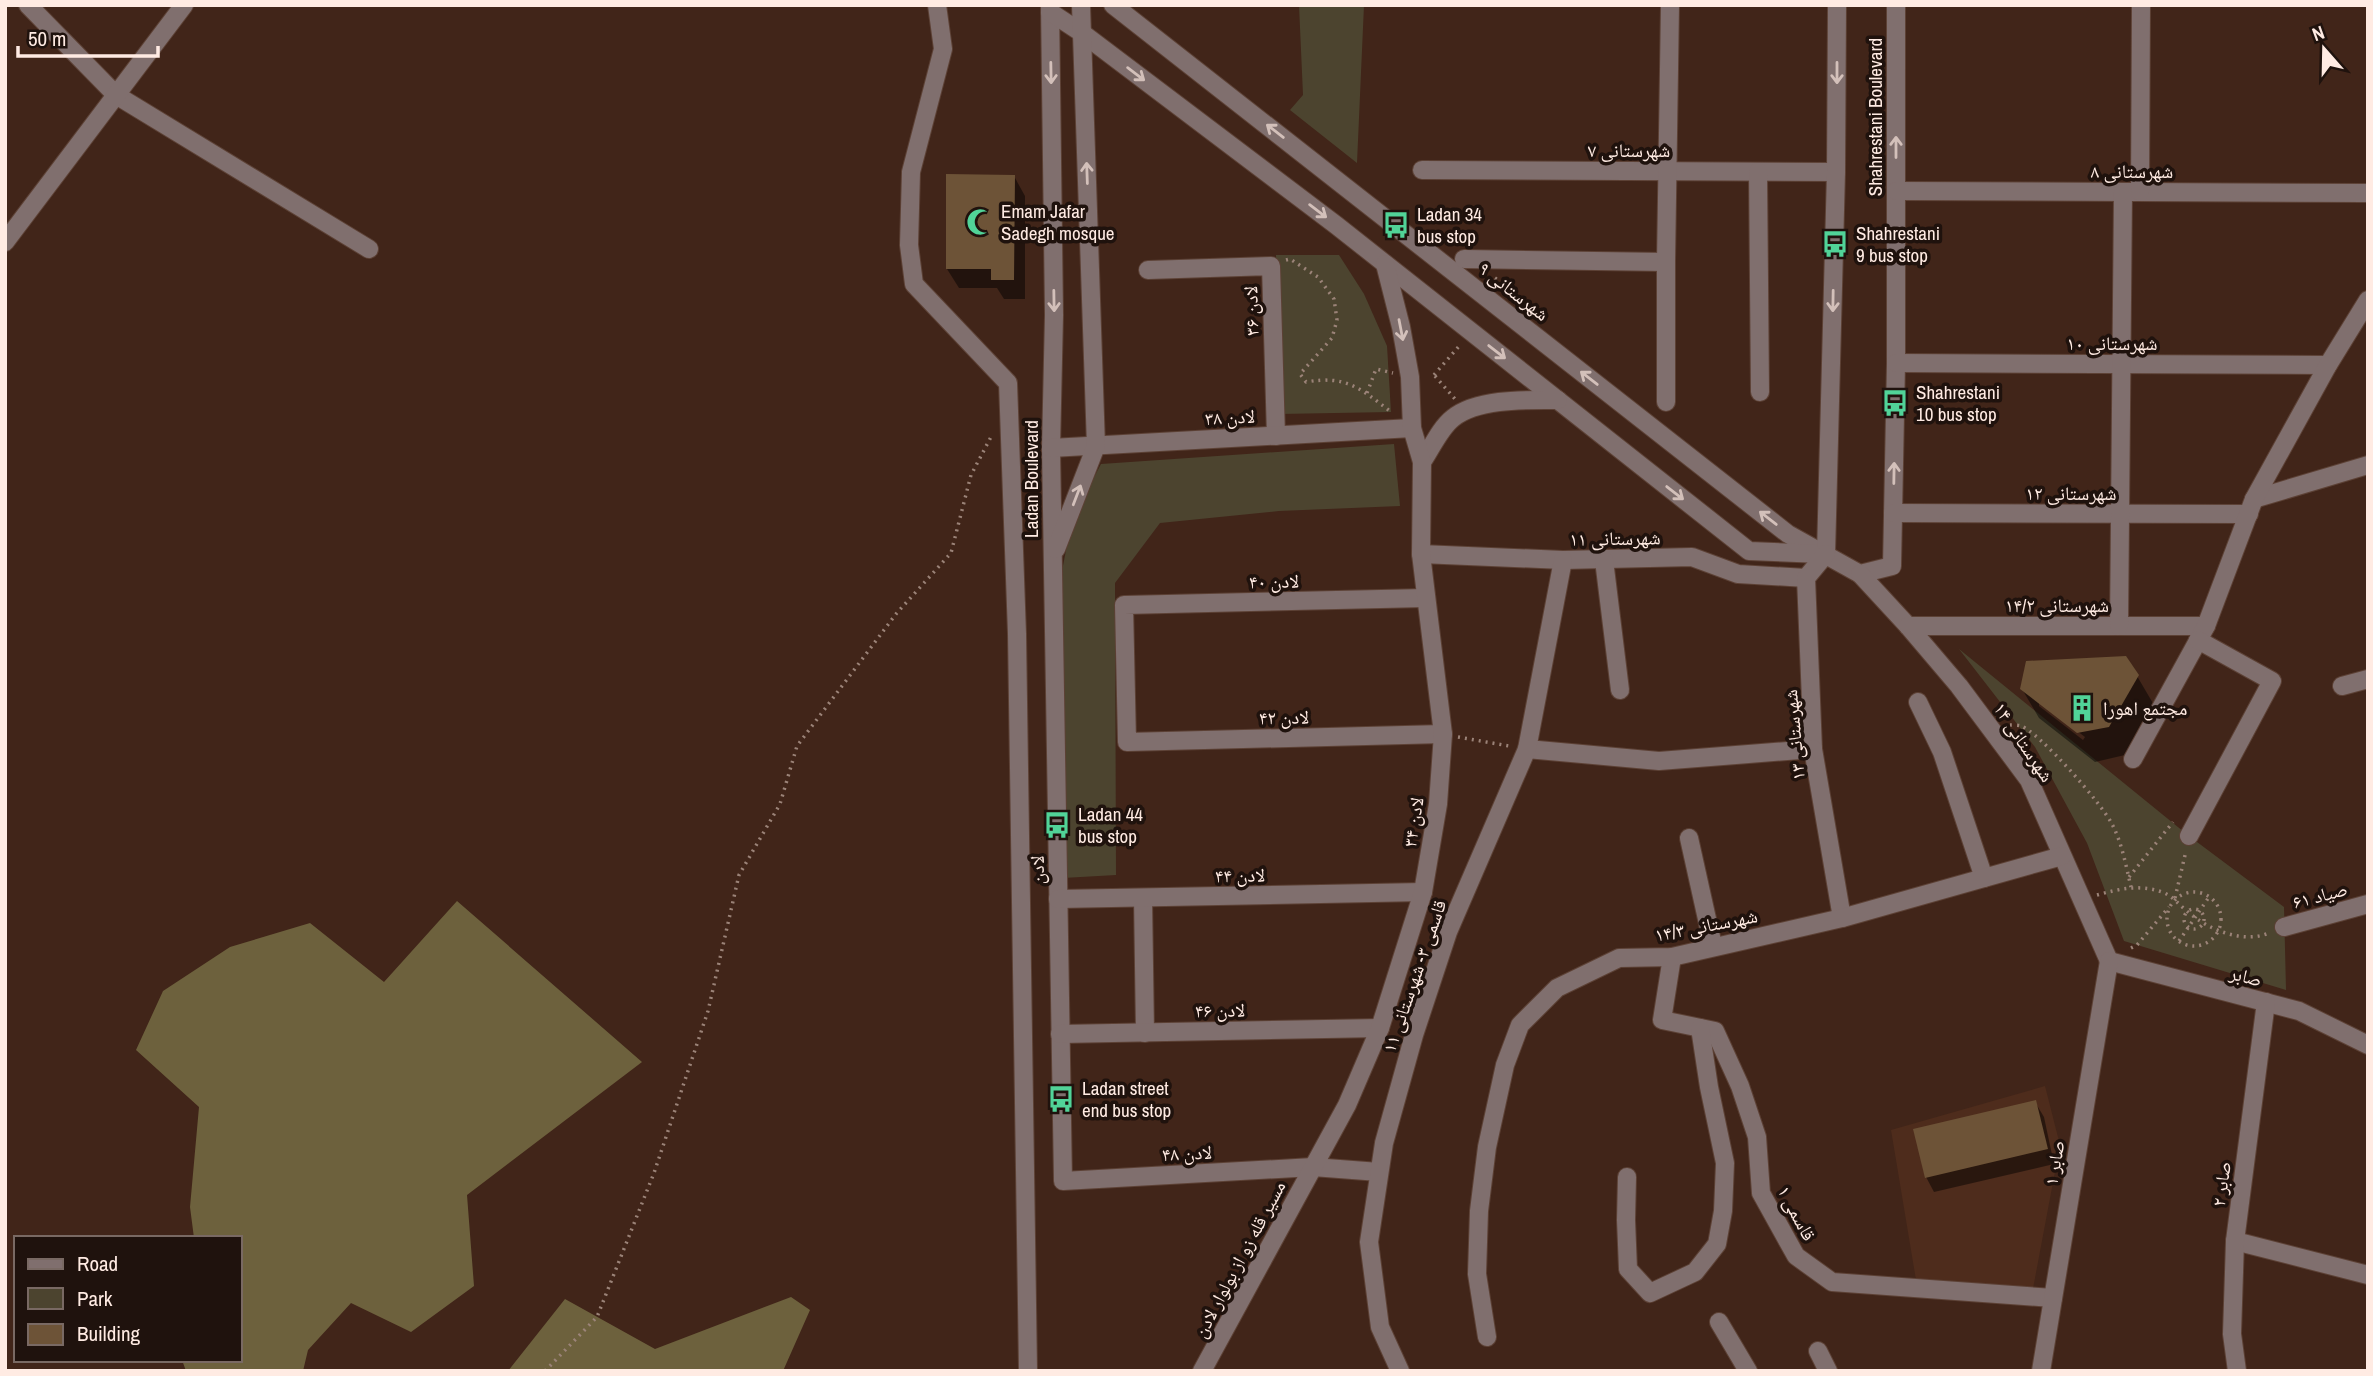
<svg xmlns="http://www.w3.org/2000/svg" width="2373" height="1376" viewBox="0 0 2373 1376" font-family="'Archivo Narrow','Noto Naskh Arabic',sans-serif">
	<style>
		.built { fill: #4e2c1c }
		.green { fill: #4c442f }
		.forest { fill: #6d613d }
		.shadow { fill: #0007; fill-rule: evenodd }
		.building { fill: #6d5337 }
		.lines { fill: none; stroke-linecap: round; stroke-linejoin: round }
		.minor-casing { stroke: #5c4135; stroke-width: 20 }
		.path { stroke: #9b8378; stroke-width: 3.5; stroke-dasharray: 2 5; stroke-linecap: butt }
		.minor { stroke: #806f6e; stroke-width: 18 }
		.oneway { stroke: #d3c0ba }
		.labels { text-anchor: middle; stroke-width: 7; stroke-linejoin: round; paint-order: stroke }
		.street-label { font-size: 19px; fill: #ffebe3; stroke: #1f120d }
		.poi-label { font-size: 19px; fill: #ffebe3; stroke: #1f120d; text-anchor: start }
	</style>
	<rect width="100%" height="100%" fill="#412519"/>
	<path class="built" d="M2045 1086 2060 1145 2032 1294 1978 1283 1918 1292 1891 1130Z"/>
	<g class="green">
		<path d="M1299 5H1364L1357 163 1290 110 1303 95Z"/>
		<path d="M1276 255H1339L1364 294 1387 346 1391 412 1279 414Z"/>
		<path d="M1394 444 1400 506 1279 511 1160 523 1115 583 1116 875 1063 878 1057 597 1072 519 1101 464Z"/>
		<path d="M1959 649 2189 836 2284 907 2286 990 2124 941 2087 843 2035 747Z"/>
	</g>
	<g class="forest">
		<path d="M457 901 642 1062 467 1195 474 1286 411 1332 351 1303 308 1350 303 1371H186L182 1360H240V1238H194L190 1207 199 1107 136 1050 163 991 230 947 310 923 384 982Z"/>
		<path d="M791 1297 810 1310 783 1371H508L565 1299 655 1349Z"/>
	</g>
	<g class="shadow">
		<path d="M1014 176 1025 196V299H1004L997 288H959L947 269Z"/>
		<path d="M2137 676 2154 705 2125 755 2095 762 2039 718 2022 689ZM2039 702 2085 737 2083 740 2039 706Z"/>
		<path d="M2035 1102 2044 1117 2054 1164 1934 1192 1926 1177Z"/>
	</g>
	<g class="building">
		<path d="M946 174 1015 175 1014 280H991V269H946Z"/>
		<path d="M2126 656 2139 675 2109 727 2077 733 2020 689 2026 661Z"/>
		<path d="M2036 1100 2048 1149 1925 1178 1913 1129Z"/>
	</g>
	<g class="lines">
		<defs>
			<g id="minor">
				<path d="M28 5 116 95 369 249"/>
				<path d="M937 5 943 49 911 172 909 245 914 284 1008 383 1017 634 1028 1371"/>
				<path d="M1050 5 1054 315 1051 448 1063 1181 1313 1167 1379 1172"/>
				<path d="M1113 5 1788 534 1860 574 1892 566 1896 363V5"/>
				<path d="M1050 12 1082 33 1336 225 1749 551 1822 554"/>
				<path d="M1422 170 1836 172"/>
				<path d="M1758 172 1760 392"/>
				<path d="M1896 191 2368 193"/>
				<path d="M2140 192 2141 5"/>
				<path d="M5 242 184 5"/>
				<path d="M1464 259 1666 262"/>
				<path d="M1148 270 1271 266 1276 436"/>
				<path d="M1896 363 2328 365"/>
				<path d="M1666 402V262L1670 5"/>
				<path d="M1051 448 1412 428"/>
				<path d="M1422 462C1431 449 1440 428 1453 418 1478 398 1528 400 1558 400"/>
				<path d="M2254 499 2368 465"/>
				<path d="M1893 513 2249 514"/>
				<path d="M1056 549 1096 446 1081 5"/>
				<path d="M1421 554 1563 560 1692 557 1738 574 1806 578"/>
				<path d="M1826 554 1836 172 1837 5"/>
				<path d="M1826 554 1806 578 1813 749 1842 918"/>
				<path d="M1604 560 1620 690"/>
				<path d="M1860 574 1908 626 1959 686 2029 780 2109 961"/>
				<path d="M1425 598 1124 605 1127 742 1443 734"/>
				<path d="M1908 626H2206"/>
				<path d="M2119 626 2123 192"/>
				<path d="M2342 686 2368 679"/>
				<path d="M1918 702 1942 752 1984 878"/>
				<path d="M1527 749 1659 761 1813 749"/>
				<path d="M2133 759 2206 626 2254 499 2328 365 2368 300"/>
				<path d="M2189 836 2272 681 2198 640"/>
				<path d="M1689 838 1713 946"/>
				<path d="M1143 898 1145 1033"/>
				<path d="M1058 899 1423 892"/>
				<path d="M2284 927 2368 904"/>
				<path d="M1672 957 1662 1020 1715 1031 1740 1086 1757 1137 1761 1193 1796 1256 1832 1282 2053 1298"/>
				<path d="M2109 961 2299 1011 2368 1045"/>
				<path d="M1060 1034 1380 1028"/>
				<path d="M1627 1177 1626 1220 1628 1269 1650 1293 1695 1272 1717 1244 1723 1211 1725 1163 1709 1087 1700 1028"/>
				<path d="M2235 1241 2368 1275"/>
				<path d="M1719 1322 1748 1371"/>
				<path d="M1487 1337 1477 1274 1479 1211 1487 1147 1505 1065 1520 1025 1557 988 1619 958 1672 957 1842 918 2062 856"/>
				<path d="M1818 1351 1828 1371"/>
				<path d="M1202 1371 1347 1105 1380 1028 1423 892 1438 804 1443 734 1421 554 1422 462 1412 428 1410 377 1401 327 1385 264"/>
				<path d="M1400 1371 1380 1327 1369 1242 1384 1143 1414 1035 1448 932 1527 749 1563 560"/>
				<path d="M2041 1371 2109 961"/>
				<path d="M2237 1371 2232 1334 2235 1241 2266 1002"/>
			</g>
		</defs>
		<use href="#minor" class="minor-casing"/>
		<g class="path">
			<path d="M1286 260 1290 259 1318 277 1334 299 1337 320 1332 338 1300 374 1306 382C1346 375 1360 388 1391 412"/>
			<path d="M1495 278 1510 288 1507 292"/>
			<path d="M1434 375 1460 345"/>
			<path d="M1435 376 1455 399"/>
			<path d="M1367 393 1376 369 1393 373"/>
			<path d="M2010 725C2013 725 2018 725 2021 726 2040 733 2102 804 2112 824 2122 843 2126 866 2131 887"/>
			<path d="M1458 737 1509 746"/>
			<path d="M2129 877 2173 822"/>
			<circle cx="2194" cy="919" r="27"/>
			<path d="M2097 895C2119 889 2139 884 2162 892 2173 896 2179 905 2188 912 2209 930 2243 944 2269 933"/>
			<path d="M2175 898 2186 851"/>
			<circle cx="2194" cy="919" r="10"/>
			<path d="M2179 941 2209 897"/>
			<path d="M2131 948 2137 945 2169 907"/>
			<path d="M545 1371 597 1317 654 1173 708 1011 739 875 780 804 797 746 896 614 951 553 971 475 992 435"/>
		</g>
		<use href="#minor" class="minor"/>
	</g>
	<defs><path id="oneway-shaft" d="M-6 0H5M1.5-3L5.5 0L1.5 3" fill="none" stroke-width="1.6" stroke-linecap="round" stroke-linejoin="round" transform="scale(1.75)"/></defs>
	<g class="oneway">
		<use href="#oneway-shaft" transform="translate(1051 73) rotate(89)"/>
		<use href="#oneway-shaft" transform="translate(1837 73) rotate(90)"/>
		<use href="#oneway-shaft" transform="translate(1136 74) rotate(37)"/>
		<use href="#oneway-shaft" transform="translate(1275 131) rotate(-142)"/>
		<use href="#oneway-shaft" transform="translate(1896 147) rotate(-90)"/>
		<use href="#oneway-shaft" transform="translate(1087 173) rotate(-92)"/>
		<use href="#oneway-shaft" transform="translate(1318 211) rotate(37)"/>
		<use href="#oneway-shaft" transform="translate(1054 301) rotate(89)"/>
		<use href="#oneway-shaft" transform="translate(1833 301) rotate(91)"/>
		<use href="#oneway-shaft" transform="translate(1401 330) rotate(79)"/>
		<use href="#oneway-shaft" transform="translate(1497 352) rotate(38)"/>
		<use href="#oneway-shaft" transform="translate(1589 378) rotate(-142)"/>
		<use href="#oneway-shaft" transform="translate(1894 473) rotate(-89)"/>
		<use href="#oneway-shaft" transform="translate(1675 493) rotate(38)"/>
		<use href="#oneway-shaft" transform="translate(1077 495) rotate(-69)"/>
		<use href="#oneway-shaft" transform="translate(1768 518) rotate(-142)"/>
	</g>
	<defs>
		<symbol id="mosque-bare" viewBox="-9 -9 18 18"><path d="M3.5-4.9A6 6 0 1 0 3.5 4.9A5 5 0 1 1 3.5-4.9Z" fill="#51d398" stroke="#1f120d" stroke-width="2.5" paint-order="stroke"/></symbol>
		<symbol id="bus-bare" viewBox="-9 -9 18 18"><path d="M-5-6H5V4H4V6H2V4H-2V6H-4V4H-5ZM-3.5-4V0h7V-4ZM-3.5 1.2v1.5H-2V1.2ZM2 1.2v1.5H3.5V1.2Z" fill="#51d398" stroke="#1f120d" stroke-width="2.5" paint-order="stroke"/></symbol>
		<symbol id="building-bare" viewBox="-9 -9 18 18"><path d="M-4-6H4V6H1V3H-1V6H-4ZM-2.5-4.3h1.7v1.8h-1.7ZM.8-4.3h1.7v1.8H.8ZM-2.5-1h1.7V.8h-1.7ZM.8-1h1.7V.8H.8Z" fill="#51d398" stroke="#1f120d" stroke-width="2.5" paint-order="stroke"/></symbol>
	</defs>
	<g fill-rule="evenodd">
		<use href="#mosque-bare" x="961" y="203" width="38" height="38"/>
		<use href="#bus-bare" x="1377" y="206" width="38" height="38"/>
		<use href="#bus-bare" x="1816" y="225" width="38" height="38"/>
		<use href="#bus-bare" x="1876" y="384" width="38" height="38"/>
		<use href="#building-bare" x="2063" y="689" width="38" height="38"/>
		<use href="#bus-bare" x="1038" y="806" width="38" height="38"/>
		<use href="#bus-bare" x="1042" y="1080" width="38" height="38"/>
	</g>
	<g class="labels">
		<g class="street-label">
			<text transform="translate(1875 117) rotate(-90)" y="7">Shahrestani Boulevard</text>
			<text x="1629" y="157">شهرستانی ۷</text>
			<text x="2132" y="178">شهرستانی ۸</text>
			<text transform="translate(1514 291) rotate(38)" y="7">شهرستانی ۹</text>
			<text transform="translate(1251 311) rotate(-92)" y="7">لادن ۳۶</text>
			<text x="2112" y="350">شهرستانی ۱۰</text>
			<text transform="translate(1230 417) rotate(-3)" y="7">لادن ۳۸</text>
			<text transform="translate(1031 479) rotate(-90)" y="7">Ladan Boulevard</text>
			<text x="2071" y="500">شهرستانی ۱۲</text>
			<text transform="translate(1615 538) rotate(-1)" y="7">شهرستانی ۱۱</text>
			<text transform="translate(1274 581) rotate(-1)" y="7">لادن ۴۰</text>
			<text x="2057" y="612">شهرستانی ۱۴/۲</text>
			<text transform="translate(1284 717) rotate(-1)" y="7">لادن ۴۲</text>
			<text transform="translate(1794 735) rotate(-95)" y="7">شهرستانی ۱۳</text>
			<text transform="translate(2024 742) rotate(56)" y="7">شهرستانی ۱۴</text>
			<text transform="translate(1413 822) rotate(-81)" y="7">لادن ۳۴</text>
			<text transform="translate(1037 870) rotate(-91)" y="7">لادن</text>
			<text transform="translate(1240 875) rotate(-1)" y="7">لادن ۴۴</text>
			<text transform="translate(2320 895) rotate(-15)" y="7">صیاد ۶۱</text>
			<text transform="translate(1706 925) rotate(-11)" y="7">شهرستانی ۱۴/۳</text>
			<text transform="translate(1414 976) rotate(-71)" y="7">قاسمی ۳- شهرستانی ۱۱</text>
			<text transform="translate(2246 976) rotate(15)" y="7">صابر</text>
			<text transform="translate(1220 1010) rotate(-1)" y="7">لادن ۴۶</text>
			<text transform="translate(1187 1153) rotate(-3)" y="7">لادن ۴۸</text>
			<text transform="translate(2054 1163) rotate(-81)" y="7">صابر ۱</text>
			<text transform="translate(2221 1184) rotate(-82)" y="7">صابر ۲</text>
			<text transform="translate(1797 1213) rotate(62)" y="7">قاسمی ۱</text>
			<text transform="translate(1239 1259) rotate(-62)" y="7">مسیر قله زو از بولوار لادن</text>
		</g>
		<g class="poi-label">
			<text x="1001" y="218">Emam Jafar<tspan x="1001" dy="22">Sadegh mosque</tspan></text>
			<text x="1417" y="221">Ladan 34<tspan x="1417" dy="22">bus stop</tspan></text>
			<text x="1856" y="240">Shahrestani<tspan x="1856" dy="22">9 bus stop</tspan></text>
			<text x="1916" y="399">Shahrestani<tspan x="1916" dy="22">10 bus stop</tspan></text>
			<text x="2103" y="715">مجتمع اهورا</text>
			<text x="1078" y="821">Ladan 44<tspan x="1078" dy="22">bus stop</tspan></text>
			<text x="1082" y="1095">Ladan street<tspan x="1082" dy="22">end bus stop</tspan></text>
		</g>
	</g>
	<rect width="2373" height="1376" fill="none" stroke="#ffebe3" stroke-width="14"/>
	<rect x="14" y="1236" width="228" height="126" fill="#1f120d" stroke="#796963" stroke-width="2"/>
	<rect x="28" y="1259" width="35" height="10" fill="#806f6e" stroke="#796963" stroke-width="2"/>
	<text x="77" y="1271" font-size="21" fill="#ffebe3">Road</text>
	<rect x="28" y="1288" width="35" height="21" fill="#4c442f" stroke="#796963" stroke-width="2"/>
	<text x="77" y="1306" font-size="21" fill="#ffebe3">Park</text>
	<rect x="28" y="1324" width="35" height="21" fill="#6d5337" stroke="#796963" stroke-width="2"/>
	<text x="77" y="1341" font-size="21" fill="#ffebe3">Building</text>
	<g transform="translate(2324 49) rotate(340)" stroke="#1f120d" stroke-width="5" paint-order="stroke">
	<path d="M0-5L12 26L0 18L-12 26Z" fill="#ffebe3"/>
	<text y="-10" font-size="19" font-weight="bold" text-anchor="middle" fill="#ffebe3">N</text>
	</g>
	<path d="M18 46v10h140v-10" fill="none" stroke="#ffebe3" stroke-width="3.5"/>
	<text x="28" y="46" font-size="21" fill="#ffebe3" stroke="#1f120d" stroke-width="5" paint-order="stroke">50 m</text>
</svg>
